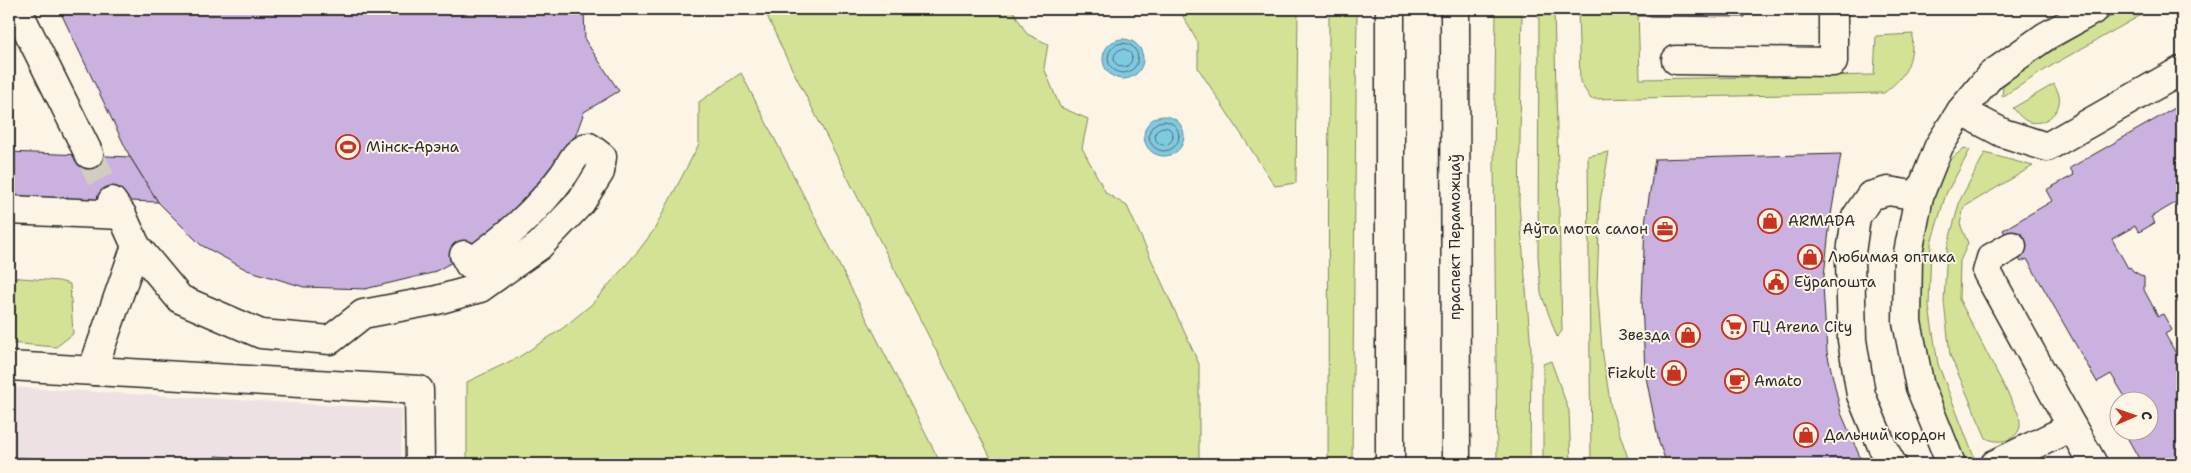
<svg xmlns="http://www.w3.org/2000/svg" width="2191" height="473" viewBox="0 0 2191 473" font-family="'Shantell Sans',sans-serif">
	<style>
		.built { fill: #ede1e3 }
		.green { fill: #d4e295; stroke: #808660 }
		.water { fill: #80cae1; stroke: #5e8a98 }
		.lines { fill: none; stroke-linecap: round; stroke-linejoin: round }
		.shore { stroke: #4d6b74; stroke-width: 1 }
		.building { fill: #cbb1df; stroke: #2b2b2b }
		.minor-tunnel { stroke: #d2cdc0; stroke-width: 28; stroke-dasharray: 28 14; stroke-linecap: butt }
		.minor-casing { stroke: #2b2b2b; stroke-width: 31 }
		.major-casing { stroke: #2b2b2b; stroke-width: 31 }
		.minor { stroke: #fcf5e5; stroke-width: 28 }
		.major { stroke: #fcf5e5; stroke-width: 28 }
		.labels { text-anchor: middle; stroke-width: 4; stroke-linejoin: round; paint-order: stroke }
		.poi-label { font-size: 15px; fill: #2b2b2b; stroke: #fcf5e5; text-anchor: start }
		.street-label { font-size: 15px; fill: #2b2b2b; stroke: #fcf5e5 }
	</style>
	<rect width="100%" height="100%" fill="#fcf5e5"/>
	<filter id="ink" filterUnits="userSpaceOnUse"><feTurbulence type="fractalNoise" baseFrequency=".02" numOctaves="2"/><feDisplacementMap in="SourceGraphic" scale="10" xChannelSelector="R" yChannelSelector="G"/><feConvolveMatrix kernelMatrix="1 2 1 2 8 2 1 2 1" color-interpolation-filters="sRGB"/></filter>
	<g filter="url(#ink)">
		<path class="built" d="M9 387 402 409 401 464H9Z"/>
		<g class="green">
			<path d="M764 9H1012L1027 34 1048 44 1044 68 1060 107 1088 119 1082 148 1106 193 1127 206 1199 364V464H994L785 55Z"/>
			<path d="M1179 9H1298L1296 183 1275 186 1198 68V43Z"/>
			<path d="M1329 9H1357L1352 464H1328Z"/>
			<path d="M1496 9H1522L1519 204 1531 349 1530 464H1497L1494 162Z"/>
			<path d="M1539 9H1554L1562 331 1557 337 1541 293 1538 256Z"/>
			<path d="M1578 9H1638L1640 79 1874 75 1876 36 1913 34C1911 64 1909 73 1884 93L1591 99 1580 82Z"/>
			<path d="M2124 9H2152L2056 63 2002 97 2003 86 2031 63Z"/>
			<path d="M741 73 941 464H467V382L519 357 563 328 592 304 639 250 654 230 699 144V102Z"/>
			<path d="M2054 84C2055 87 2058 91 2059 95 2063 113 2041 129 2025 120 2020 117 2017 112 2013 108Z"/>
			<path d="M1964 148 1970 150 1946 194 1931 243 1929 307 1938 364 1975 460 1963 463 1938 405 1922 349 1917 260 1936 180 1950 160Z"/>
			<path d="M1609 152 1600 202 1597 286 1602 349 1611 408 1630 464H1591L1588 156Z"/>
			<path d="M1985 153 2033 166 1964 207 1960 224 1968 243 1960 261 1959 299 2019 415C2020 419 2020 424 2020 427 2016 442 1997 444 1986 438L1950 355 1944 302 1947 248 1960 200Z"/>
			<path d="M9 277 59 281 70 284 73 334 56 347 9 343Z"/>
			<path d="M1551 361 1569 411 1571 464H1543V364Z"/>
		</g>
		<g class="water">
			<circle cx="1123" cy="59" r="20"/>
			<circle cx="1164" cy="136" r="20"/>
		</g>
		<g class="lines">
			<g class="shore">
				<circle cx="1123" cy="58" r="15"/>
				<circle cx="1123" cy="58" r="9"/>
				<circle cx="1164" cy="136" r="15"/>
				<circle cx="1164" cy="136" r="9"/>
			</g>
		</g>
		<g class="building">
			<path d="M59 9H584L585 40 619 91 584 112 569 154 488 243 432 273 365 289 304 287 247 270 201 245 158 202 130 157Z"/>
			<path d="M1639 9H1745V17L1639 16Z"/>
			<path d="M2182 104V199L2151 217 2155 223 2139 232 2135 226 2112 239 2128 268 2130 267 2133 271 2144 277V290L2158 316 2163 314 2172 330 2165 334 2182 364V464H2142L2123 430H2148V400H2127L2111 374 2097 382 2027 259 2021 262 2003 230 2052 201 2046 190 2074 175 2070 168Z"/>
			<path d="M9 152 130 157 158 202 12 197 9 191Z"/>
			<path d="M1841 154 1830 221 1823 285 1827 352 1841 413 1863 464H1667L1659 443 1645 372 1642 301 1645 223 1655 159Z"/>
			<path d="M215 456 234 457 233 464H215Z"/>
			<path d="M9 457 126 464H9Z"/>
		</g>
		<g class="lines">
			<path class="minor-tunnel" d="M89 154 112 201"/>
			<defs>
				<g id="minor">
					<path d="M17 9 89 154"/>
					<path d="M1676 60 1833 62V9"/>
					<path d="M1961 111 2003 133 2047 147 2182 70"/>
					<path d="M9 210 122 215"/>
					<path d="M136 246 180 299 261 334 330 340 363 314 437 300 480 288 539 246 581 202 600 172 602 157 589 147C574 152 573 161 564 174 535 213 508 236 469 264L464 255"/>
					<path d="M2012 246 1991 258 1987 272 2072 427"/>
					<path d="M9 366 419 390 420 464"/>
					<path d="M95 371 96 360 136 246 122 215 112 201"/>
					<path d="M1892 464 1882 446 1861 395 1852 340 1850 260 1856 217 1870 196 1888 191 1919 196"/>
					<path d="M1951 464 1920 387 1907 322 1908 253 1919 196 1939 146 1961 111 1991 75 2046 36 2095 9"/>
					<path d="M1995 464 2072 427 2093 464"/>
				</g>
				<g id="major">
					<path d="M1455 9 1456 464"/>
					<path d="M1390 464V9"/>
				</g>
			</defs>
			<use href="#minor" class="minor-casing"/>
			<use href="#major" class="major-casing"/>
			<use href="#minor" class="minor"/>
			<use href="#major" class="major"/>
		</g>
	</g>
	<defs>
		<symbol id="stadium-ring" viewBox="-11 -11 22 22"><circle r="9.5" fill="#fcf5e5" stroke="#c8321e" stroke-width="1.5"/><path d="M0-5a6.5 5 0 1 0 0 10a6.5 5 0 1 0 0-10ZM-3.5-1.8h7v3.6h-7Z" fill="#c8321e"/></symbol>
		<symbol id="shop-ring" viewBox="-11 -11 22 22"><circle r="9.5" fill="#fcf5e5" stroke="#c8321e" stroke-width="1.5"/><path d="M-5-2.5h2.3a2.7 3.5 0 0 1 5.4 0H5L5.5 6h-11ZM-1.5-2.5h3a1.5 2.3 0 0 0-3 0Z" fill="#c8321e"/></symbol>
		<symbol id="office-ring" viewBox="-11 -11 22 22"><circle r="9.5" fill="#fcf5e5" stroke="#c8321e" stroke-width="1.5"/><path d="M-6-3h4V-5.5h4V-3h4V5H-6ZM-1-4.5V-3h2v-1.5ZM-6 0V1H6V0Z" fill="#c8321e"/></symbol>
		<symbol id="civic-ring" viewBox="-11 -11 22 22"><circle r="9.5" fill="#fcf5e5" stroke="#c8321e" stroke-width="1.5"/><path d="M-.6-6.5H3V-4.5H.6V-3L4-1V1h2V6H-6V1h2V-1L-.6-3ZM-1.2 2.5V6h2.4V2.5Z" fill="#c8321e"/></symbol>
		<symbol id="supermarket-ring" viewBox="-11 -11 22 22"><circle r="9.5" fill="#fcf5e5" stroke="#c8321e" stroke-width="1.5"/><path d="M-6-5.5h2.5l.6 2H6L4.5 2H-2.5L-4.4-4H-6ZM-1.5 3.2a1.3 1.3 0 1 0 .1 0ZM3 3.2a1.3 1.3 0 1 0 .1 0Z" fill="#c8321e"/></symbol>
		<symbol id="cafe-ring" viewBox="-11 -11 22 22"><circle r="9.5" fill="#fcf5e5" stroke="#c8321e" stroke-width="1.5"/><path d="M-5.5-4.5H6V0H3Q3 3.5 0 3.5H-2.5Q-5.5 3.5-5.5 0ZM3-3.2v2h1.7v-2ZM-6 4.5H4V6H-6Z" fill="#c8321e"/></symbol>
	</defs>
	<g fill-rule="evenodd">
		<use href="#stadium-ring" x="334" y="133" width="28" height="28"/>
		<use href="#shop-ring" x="1756" y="207" width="28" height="28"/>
		<use href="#office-ring" x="1651" y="215" width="28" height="28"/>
		<use href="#shop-ring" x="1796" y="243" width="28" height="28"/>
		<use href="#civic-ring" x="1762" y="268" width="28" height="28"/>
		<use href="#supermarket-ring" x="1720" y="313" width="28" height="28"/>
		<use href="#shop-ring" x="1674" y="321" width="28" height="28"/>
		<use href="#shop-ring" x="1660" y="359" width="28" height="28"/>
		<use href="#cafe-ring" x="1723" y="367" width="28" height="28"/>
		<use href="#shop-ring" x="1792" y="421" width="28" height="28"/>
	</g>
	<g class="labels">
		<g class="poi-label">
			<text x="366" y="152">Мінск-Арэна</text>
			<text x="1788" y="226">ARMADA</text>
			<text x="1648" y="234" text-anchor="end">Аўта мота салон</text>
			<text x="1828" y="262">Любимая оптика</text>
			<text x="1794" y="287">Еўрапошта</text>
			<text x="1752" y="332">ГЦ Arena City</text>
			<text x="1670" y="340" text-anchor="end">Звезда</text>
			<text x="1656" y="378" text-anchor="end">Fizkult</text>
			<text x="1754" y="386">Amato</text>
			<text x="1824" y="440">Дальний кордон</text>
		</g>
		<g class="street-label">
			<text transform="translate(1455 237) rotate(-90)" y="5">праспект Пераможцаў</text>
		</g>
	</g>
	<rect width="2191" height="473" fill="none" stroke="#fcf5e5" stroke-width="30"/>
	<rect x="15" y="15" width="2161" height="443" fill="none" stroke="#2b2b2b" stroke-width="2" filter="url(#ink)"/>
	<g transform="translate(2134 416) rotate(88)"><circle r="24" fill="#fcf5e5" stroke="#a8a49b"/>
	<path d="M0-4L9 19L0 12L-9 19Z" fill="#c8321e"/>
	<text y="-8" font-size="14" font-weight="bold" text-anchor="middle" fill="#2b2b2b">С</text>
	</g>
</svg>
